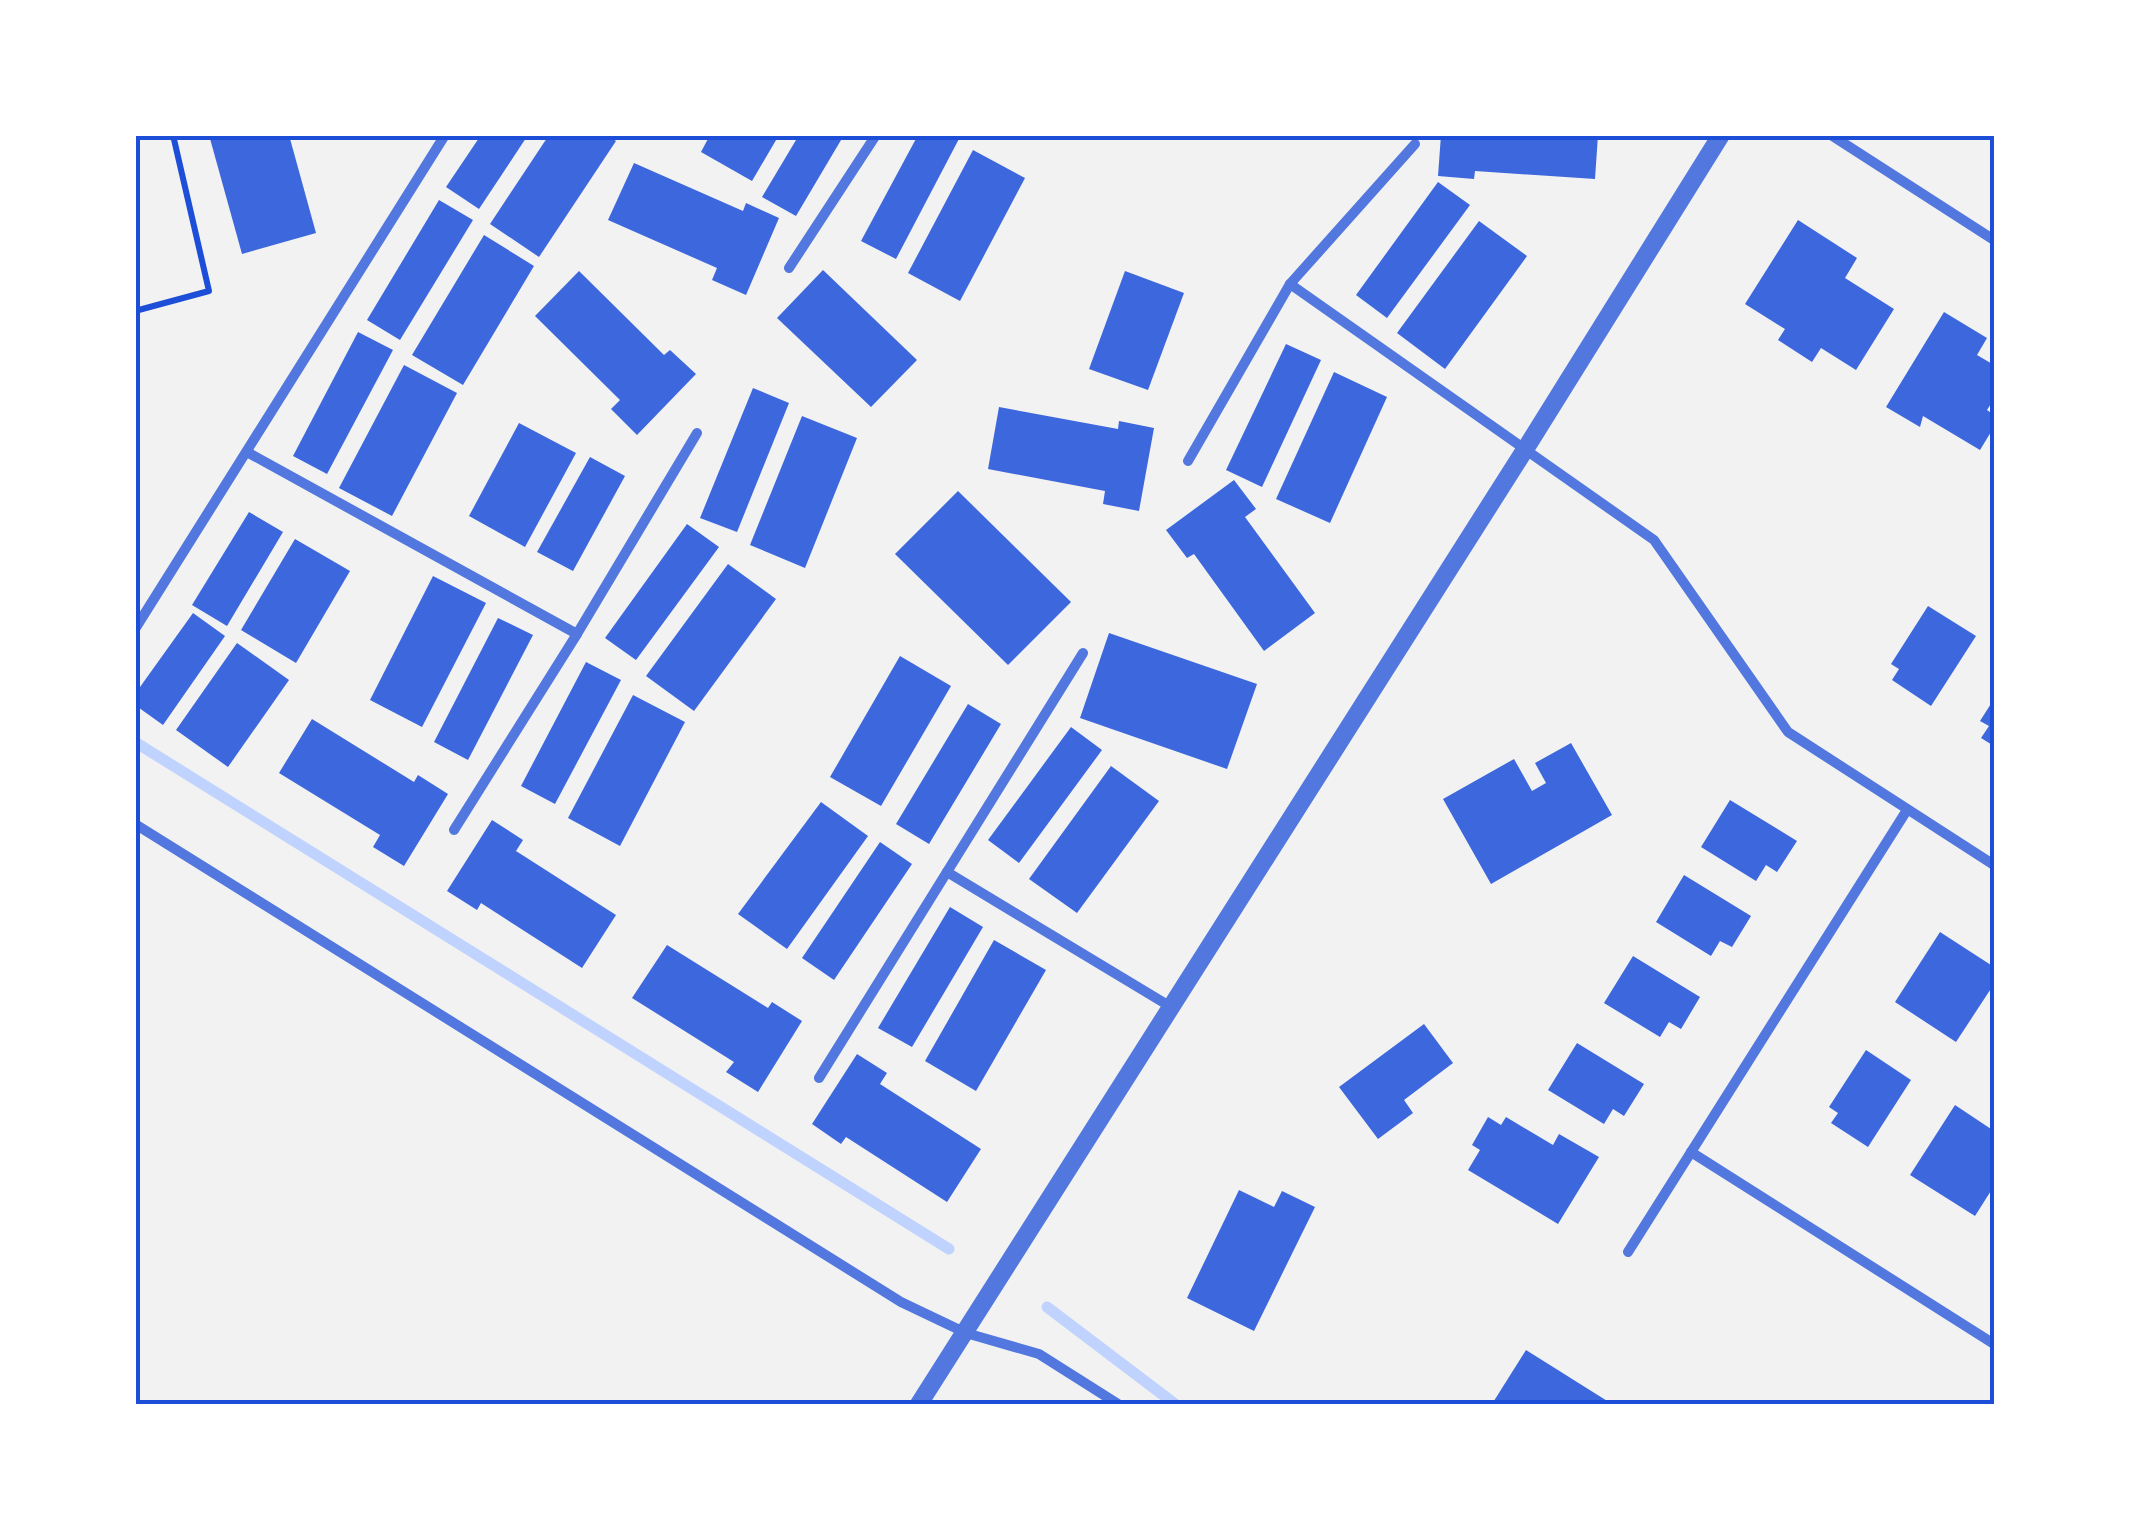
<svg xmlns="http://www.w3.org/2000/svg" width="2129" height="1539" viewBox="0 0 2129 1539" font-family="'Titillium Web',sans-serif">
	<style>
		.lines { fill: none; stroke-linecap: round; stroke-linejoin: round }
		.stream { stroke: #bfd3fe; stroke-width: 11 }
		.building { fill: #3d67dc }
		.path { stroke: #1d4ed8; stroke-width: 6 }
		.minor { stroke: #5277de; stroke-width: 10 }
		.tertiary { stroke: #5277de; stroke-width: 18 }
		.neatline { fill: none; stroke: #1d4ed8; stroke-width: 4 }
	</style>
	<rect width="100%" height="100%" fill="#f2f2f2"/>
	<g class="lines">
		<g class="stream">
			<path d="M135 742 949 1249"/>
			<path d="M1047 1307 1175 1404"/>
		</g>
	</g>
	<g class="building">
		<path d="M209 135H289L316 233 242 254Z"/>
		<path d="M481 135H528L479 209 446 187Z"/>
		<path d="M549 135H607L616 141 539 257 490 224Z"/>
		<path d="M710 135H779L752 181 701 152Z"/>
		<path d="M799 135H844L796 216 762 197Z"/>
		<path d="M918 135H961L896 259 861 241Z"/>
		<path d="M1441 135H1598L1595 179 1475 171 1474 179 1438 176Z"/>
		<path d="M973 150 1025 178 960 301 908 273Z"/>
		<path d="M634 163 743 211 746 203 779 218 746 295 712 280 717 268 608 220Z"/>
		<path d="M1438 182 1470 205 1387 318 1356 295Z"/>
		<path d="M439 200 473 220 400 340 367 320Z"/>
		<path d="M1798 220 1857 258 1845 278 1894 309 1856 370 1821 348 1812 362 1778 340 1785 329 1745 304Z"/>
		<path d="M1479 221 1527 256 1445 369 1397 333Z"/>
		<path d="M484 235 534 266 463 385 412 355Z"/>
		<path d="M823 270 917 360 871 407 777 318Z"/>
		<path d="M579 271 664 355 670 350 696 374 637 435 611 409 620 400 535 316Z"/>
		<path d="M1125 271 1184 293 1148 390 1089 369Z"/>
		<path d="M1944 312 1987 338 1977 355 1994 365V399L1987 410 1994 415V427L1980 450 1923 416 1920 427 1886 407Z"/>
		<path d="M358 332 393 350 327 474 293 456Z"/>
		<path d="M1286 344 1321 360 1262 487 1226 470Z"/>
		<path d="M404 365 457 393 392 516 339 488Z"/>
		<path d="M1334 372 1387 397 1330 523 1276 499Z"/>
		<path d="M753 388 789 403 737 532 700 518Z"/>
		<path d="M999 407 1118 429 1119 421 1154 428 1139 511 1103 504 1105 491 988 469Z"/>
		<path d="M802 416 857 438 805 568 750 545Z"/>
		<path d="M519 423 576 453 525 547 469 516Z"/>
		<path d="M590 457 625 476 573 571 537 552Z"/>
		<path d="M1234 480 1256 509 1245 517 1315 613 1264 651 1194 554 1187 558 1166 530Z"/>
		<path d="M958 491 1071 602 1008 665 895 554Z"/>
		<path d="M249 512 283 532 227 626 192 605Z"/>
		<path d="M687 524 719 547 636 660 605 638Z"/>
		<path d="M295 539 350 571 296 663 241 630Z"/>
		<path d="M728 564 776 599 694 711 646 676Z"/>
		<path d="M433 576 486 603 422 727 370 700Z"/>
		<path d="M1928 606 1976 636 1931 706 1892 680 1899 669 1891 664Z"/>
		<path d="M193 613 225 636 163 725 135 705V694Z"/>
		<path d="M498 618 533 635 468 760 434 742Z"/>
		<path d="M1109 633 1257 684 1227 769 1080 718Z"/>
		<path d="M237 643 289 680 228 767 176 730Z"/>
		<path d="M900 656 951 686 881 806 830 777Z"/>
		<path d="M586 662 621 680 555 804 521 786Z"/>
		<path d="M633 695 685 722 620 846 568 818Z"/>
		<path d="M1994 699V746L1981 738 1989 726 1980 721Z"/>
		<path d="M968 704 1001 724 929 844 896 824Z"/>
		<path d="M312 719 414 782 418 775 448 794 404 866 373 847 380 835 279 773Z"/>
		<path d="M1071 727 1102 750 1019 863 988 840Z"/>
		<path d="M1571 743 1612 815 1491 884 1443 799 1514 759 1532 791 1546 783 1535 763Z"/>
		<path d="M1111 766 1159 801 1077 913 1029 879Z"/>
		<path d="M1730 800 1797 841 1777 872 1766 865 1756 881 1701 847Z"/>
		<path d="M821 802 868 836 787 949 738 914Z"/>
		<path d="M492 820 523 840 516 851 616 915 582 968 481 903 477 910 447 891Z"/>
		<path d="M880 842 912 864 834 980 802 958Z"/>
		<path d="M1684 875 1751 916 1732 947 1720 941 1711 956 1656 922Z"/>
		<path d="M950 907 983 927 912 1047 878 1028Z"/>
		<path d="M1940 932 1994 967V984L1956 1042 1895 1002Z"/>
		<path d="M994 940 1046 970 976 1091 925 1061Z"/>
		<path d="M667 945 768 1008 772 1002 802 1021 758 1092 726 1072 734 1062 632 998Z"/>
		<path d="M1633 956 1700 997 1681 1029 1669 1022 1660 1037 1604 1003Z"/>
		<path d="M1424 1024 1453 1063 1404 1100 1413 1113 1378 1139 1339 1087Z"/>
		<path d="M1577 1043 1644 1084 1624 1116 1613 1109 1604 1124 1548 1090Z"/>
		<path d="M1866 1050 1911 1080 1868 1147 1831 1123 1838 1113 1829 1107Z"/>
		<path d="M857 1054 887 1073 880 1084 981 1149 947 1202 846 1137 841 1144 812 1124Z"/>
		<path d="M1955 1105 1994 1131V1186L1975 1216 1910 1175Z"/>
		<path d="M1488 1117 1501 1125 1506 1117 1553 1145 1559 1134 1599 1157 1558 1224 1468 1170 1480 1150 1472 1145Z"/>
		<path d="M1239 1190 1274 1207 1282 1191 1315 1207 1254 1331 1187 1298Z"/>
		<path d="M1526 1350 1612 1404H1492Z"/>
	</g>
	<g class="lines">
		<path class="path" d="M135 311 209 291 173 135"/>
		<g class="minor">
			<path d="M1831 135 1994 240"/>
			<path d="M789 268 876 135"/>
			<path d="M1290 284 1654 540 1788 732 1994 865"/>
			<path d="M247 452 577 634"/>
			<path d="M1188 461 1290 284 1415 144"/>
			<path d="M135 629 445 135"/>
			<path d="M135 824 901 1302 966 1333 1039 1354 1118 1404"/>
			<path d="M454 830 577 634 697 433"/>
			<path d="M947 872 1171 1007"/>
			<path d="M819 1078 1083 653"/>
			<path d="M1691 1152 1994 1344"/>
			<path d="M1628 1252 1907 810"/>
		</g>
		<path class="tertiary" d="M919 1404 1526 448 1721 135"/>
	</g>
	<rect width="2129" height="1539" fill="none" stroke="#ffffff" stroke-width="275"/>
	<rect x="138" y="138" width="1854" height="1264" class="neatline"/>
</svg>
